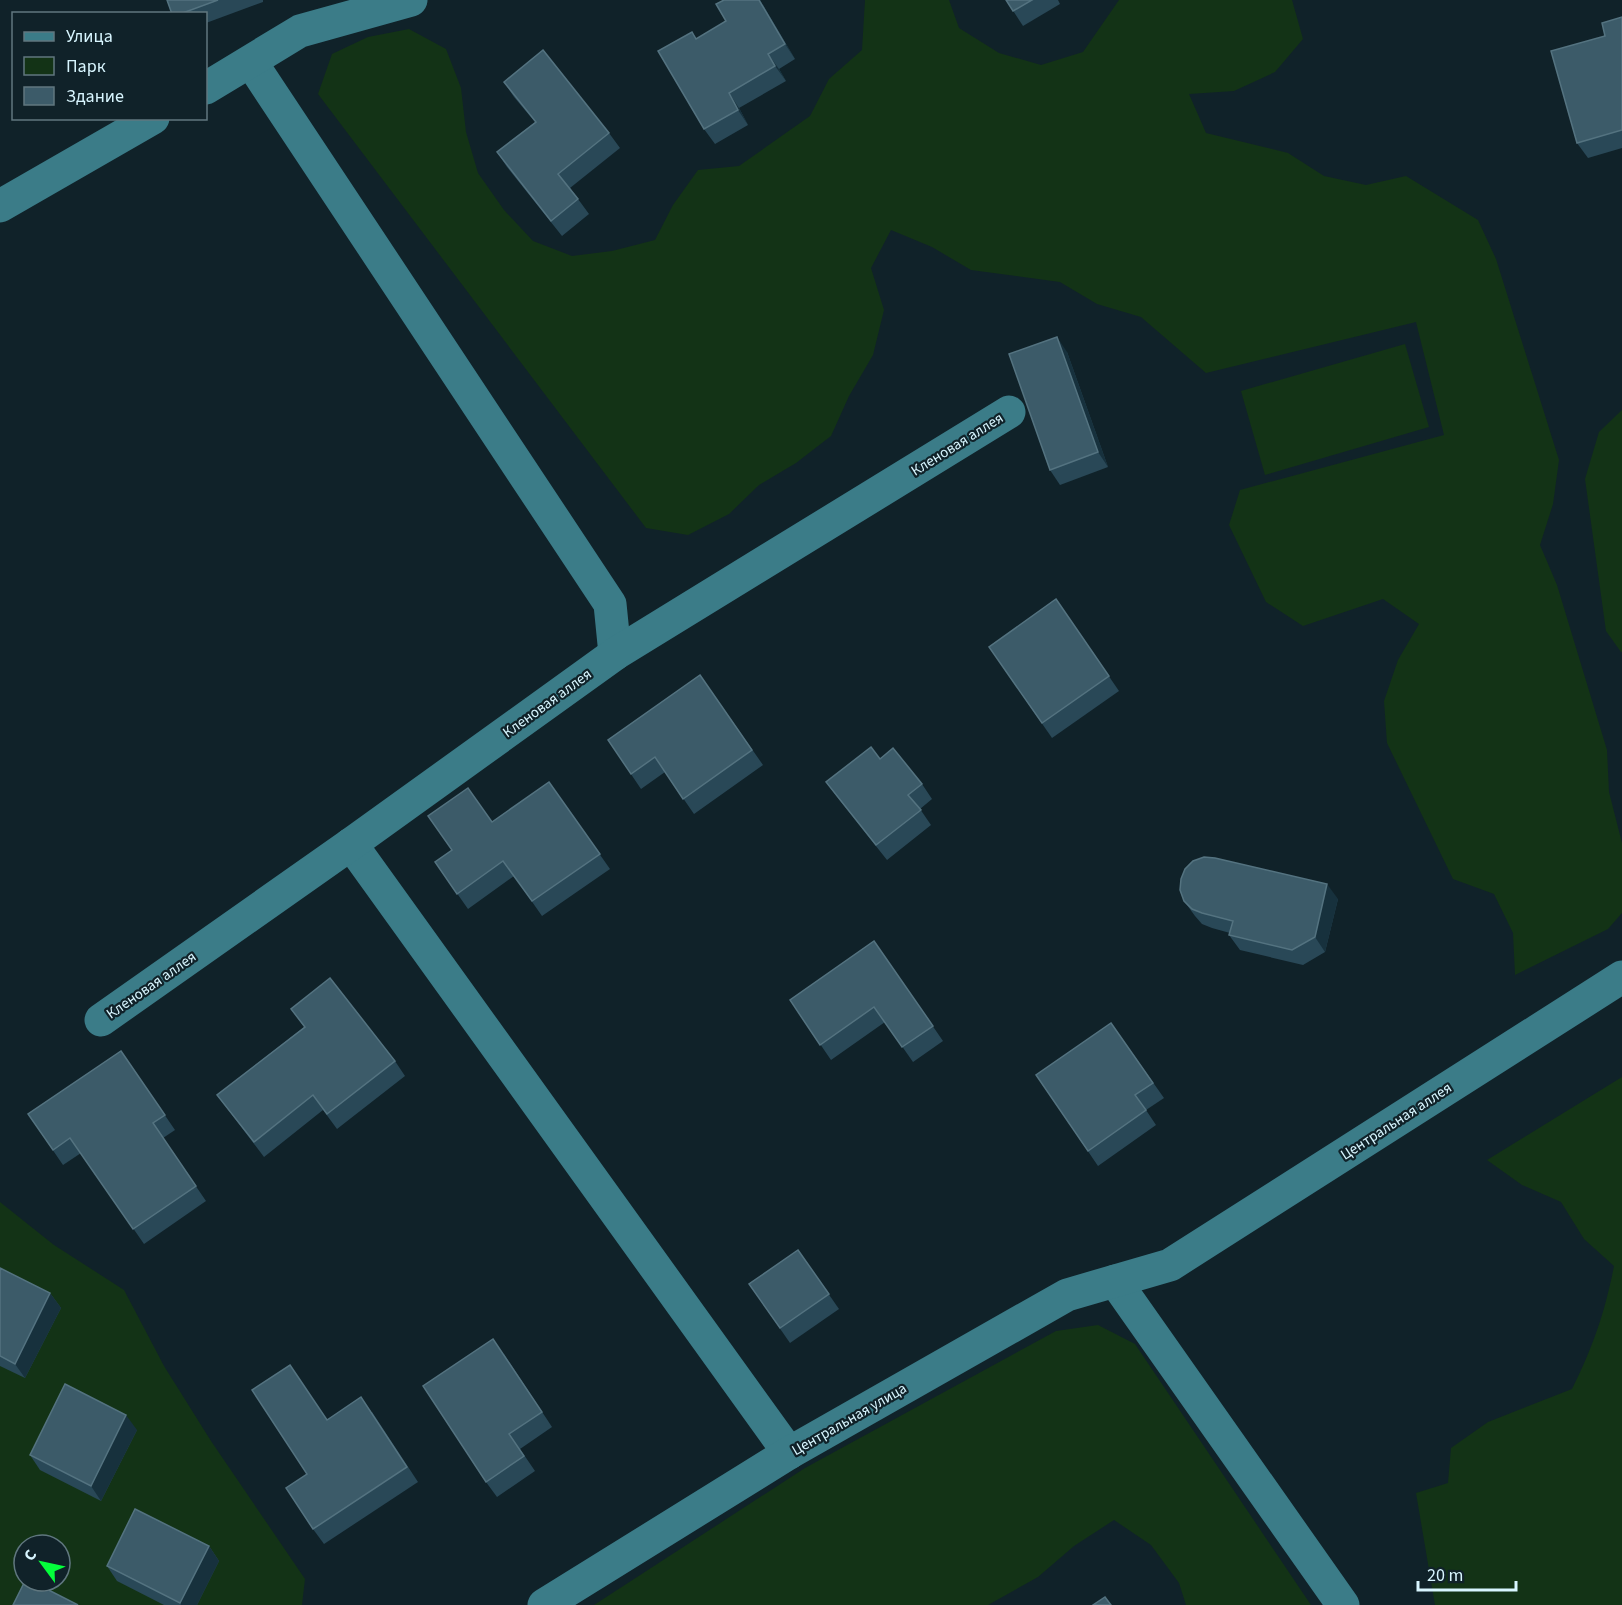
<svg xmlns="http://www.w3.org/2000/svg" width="1622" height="1605" viewBox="0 0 1622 1605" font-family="'Source Sans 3',sans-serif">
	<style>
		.green { fill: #133316; fill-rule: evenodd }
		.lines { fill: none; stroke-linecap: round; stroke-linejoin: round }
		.minor { stroke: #3b7c88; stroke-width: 33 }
		.wall { fill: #294857 }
		.shaded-wall { fill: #17313d }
		.building { fill: #3c5b69; stroke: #547380; stroke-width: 1.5 }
		.labels { text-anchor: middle; stroke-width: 4.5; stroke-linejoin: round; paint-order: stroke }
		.street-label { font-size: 15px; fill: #d8f6ff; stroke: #102229 }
	</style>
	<rect width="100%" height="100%" fill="#102229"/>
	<g class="green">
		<path d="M865 0H949L959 28 999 53 1041 65 1083 52 1119 0H1292L1303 39 1275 72 1234 91 1189 94 1206 133 1288 153 1324 176 1366 185 1406 176 1478 220 1496 259 1559 460 1553 504 1540 545 1557 585 1607 750 1609 792 1622 843V913L1608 929 1515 975 1513 933 1494 894 1453 879 1387 743 1384 701 1398 660 1419 624 1383 599 1303 626 1266 602 1229 525 1240 490 1444 435 1416 322 1206 373 1141 317 1097 304 1060 282 971 270 932 247 891 230 871 268 884 310 873 355 849 396 831 436 796 463 759 485 729 514 688 535 646 528 318 94 332 54 368 37 409 29 446 49 461 88 466 132 478 173 504 210 533 241 572 256 612 251 655 240 673 205 698 170 739 166 810 116 829 79 862 50Z"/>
		<path d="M1405 344 1429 427 1265 475 1241 391Z"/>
		<path d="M1622 410V652H1621L1606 631 1585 479 1599 432Z"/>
		<path d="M1622 1077V1605H1435L1416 1493 1448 1483 1451 1448 1488 1422 1572 1389C1593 1347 1605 1312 1614 1266L1584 1239 1561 1202 1522 1185 1487 1160Z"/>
		<path d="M0 1202 54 1245 124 1290 164 1366 211 1441 305 1579 302 1605H0ZM24 1545H60V1581H24Z"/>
		<path d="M1098 1325 1135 1344 1311 1605H1186L1179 1583 1151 1545 1114 1520 1074 1546 1038 1577 988 1605H594L805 1468 1056 1331Z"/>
	</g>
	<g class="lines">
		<g class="minor">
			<path d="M251 62 610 604 615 654"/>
			<path d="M206 88 300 31 411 0"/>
			<path d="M0 206 153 118"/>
			<path d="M351 844 789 1453"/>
			<path d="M101 1020 351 844 615 654 1009 412"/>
			<path d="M1115 1281 1343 1605"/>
			<path d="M544 1605 789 1453 1067 1295 1170 1265 1622 977"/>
		</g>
	</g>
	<g class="wall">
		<path d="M167 0H263V2L206 23V14H172Z"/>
		<path d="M724 0H760L795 59 779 69 786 81 739 108 748 125 715 144 704 129 692 32 697 39 726 21Z"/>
		<path d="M1006 0H1058L1060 4 1023 26Z"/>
		<path d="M1622 17V148L1588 158 1577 143Z"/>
		<path d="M504 82 609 133 620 148 570 188 589 214 562 236 507 167 497 152 535 122 514 97Z"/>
		<path d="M1067 352 1108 467 1060 485 1050 470Z"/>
		<path d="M1056 599 1119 691 1052 738 989 647Z"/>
		<path d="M700 675 763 765 694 814 665 772 641 789 608 740Z"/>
		<path d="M880 759 922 784 932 799 920 809 931 825 887 860 837 797 826 782Z"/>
		<path d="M549 782 610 869 542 916 514 876 468 909 435 862Z"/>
		<path d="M1338 899 1325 952 1303 965 1240 950 1229 935 1230 933 1212 928 1202 924 1195 916 1184 901Z"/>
		<path d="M874 941 943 1041 913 1062 885 1022 831 1060 790 1000Z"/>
		<path d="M291 1009 395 1061 405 1076 337 1129 323 1110 264 1157 217 1095 304 1027Z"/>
		<path d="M1111 1023 1164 1098 1146 1110 1156 1125 1098 1166 1036 1075Z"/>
		<path d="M121 1051 175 1130 163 1138 206 1201 144 1244 81 1153 63 1165 28 1114Z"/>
		<path d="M798 1250 839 1309 790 1343 749 1284Z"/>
		<path d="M0 1268 50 1293 61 1308 25 1378 0 1366Z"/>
		<path d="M504 1354 552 1427 520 1449 535 1471 497 1497 486 1482Z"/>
		<path d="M372 1412 418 1482 324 1544 313 1529 307 1474 327 1419Z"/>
		<path d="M137 1430 101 1501 40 1470 30 1455Z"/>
		<path d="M209 1546 219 1561 197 1605H164L117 1581 107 1566Z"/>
	</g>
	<g class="shaded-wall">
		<path d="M759 0H760L795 59 785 44Z"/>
		<path d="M768 54 779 69 786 81 775 66Z"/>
		<path d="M729 93 739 108 748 125 738 110Z"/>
		<path d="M1057 337 1067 352 1108 467 1098 452Z"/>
		<path d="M1327 884 1338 899 1325 952 1315 937Z"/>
		<path d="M50 1293 61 1308 25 1378 15 1364Z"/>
		<path d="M126 1415 137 1430 101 1501 91 1486Z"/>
		<path d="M209 1546 219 1561 197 1605H181L180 1603Z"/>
	</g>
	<g class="building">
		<path d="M167 0H218L180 14H172Z"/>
		<path d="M724 0H759L785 44 768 54 775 66 729 93 738 110 704 129 658 51 692 32 696 39 726 21 716 4Z"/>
		<path d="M1006 0H1032L1013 11Z"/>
		<path d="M1622 17V130L1577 143 1551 51 1605 36 1602 23Z"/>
		<path d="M543 50 609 133 558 174 578 199 551 221 497 152 536 122 504 82Z"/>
		<path d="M1057 337 1098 452 1050 470 1009 354Z"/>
		<path d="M1056 599 1109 676 1042 723 989 647Z"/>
		<path d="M700 675 752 750 683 799 655 757 631 774 608 740Z"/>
		<path d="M871 747 880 759 893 748 922 784 908 795 921 810 876 845 826 782Z"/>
		<path d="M549 782 600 854 532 901 503 861 457 894 435 862 452 850 428 816 468 788 492 822Z"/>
		<path d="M1204 857 1215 858 1327 884 1315 937 1292 950 1229 935 1233 921 1202 913 1192 909 1184 901 1180 890 1181 879 1185 869 1193 861Z"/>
		<path d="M874 941 933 1026 902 1047 874 1007 820 1045 790 1000Z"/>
		<path d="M330 978 395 1061 327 1114 313 1095 254 1142 217 1095 305 1027 291 1009Z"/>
		<path d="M1111 1023 1153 1083 1135 1095 1146 1110 1088 1151 1036 1075Z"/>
		<path d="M121 1051 165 1115 153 1123 196 1186 133 1229 70 1138 53 1150 28 1114Z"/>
		<path d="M798 1250 829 1294 780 1328 749 1284Z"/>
		<path d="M0 1268 50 1293 15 1364 0 1356Z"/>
		<path d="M493 1339 542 1412 509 1434 524 1456 486 1482 423 1386Z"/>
		<path d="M290 1365 327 1420 361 1397 407 1467 313 1529 286 1488 307 1474 252 1390Z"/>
		<path d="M65 1384 126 1415 91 1486 30 1455Z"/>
		<path d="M135 1509 209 1546 180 1603 107 1566Z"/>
		<path d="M25 1581H31L78 1605H13Z"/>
		<path d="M1105 1597 1111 1605H1093Z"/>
	</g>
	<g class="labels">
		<g class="street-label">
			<text transform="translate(957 444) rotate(-32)" y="5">Кленовая аллея</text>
			<text transform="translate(547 703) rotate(-36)" y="5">Кленовая аллея</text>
			<text transform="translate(151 985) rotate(-35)" y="5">Кленовая аллея</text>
			<text transform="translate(1396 1121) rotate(-33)" y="5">Центральная аллея</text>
			<text transform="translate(849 1419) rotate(-30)" y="5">Центральная улица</text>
		</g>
	</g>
	<rect x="12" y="12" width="195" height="108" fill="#102229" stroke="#60777f" stroke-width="1.5"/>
	<rect x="24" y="32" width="30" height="9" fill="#3b7c88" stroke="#60777f" stroke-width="1.5"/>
	<text x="66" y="42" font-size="18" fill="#d8f6ff">Улица</text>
	<rect x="24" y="57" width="30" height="18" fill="#133316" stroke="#60777f" stroke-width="1.5"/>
	<text x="66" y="72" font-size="18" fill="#d8f6ff">Парк</text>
	<rect x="24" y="87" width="30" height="18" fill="#3c5b69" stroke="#60777f" stroke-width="1.5"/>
	<text x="66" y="102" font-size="18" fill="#d8f6ff">Здание</text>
	<g transform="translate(42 1563) rotate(303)"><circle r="28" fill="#102229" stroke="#60777f" stroke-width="1.5"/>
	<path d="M0-4.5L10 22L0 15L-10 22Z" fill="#04ff3b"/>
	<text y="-9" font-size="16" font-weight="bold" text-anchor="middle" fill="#d8f6ff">С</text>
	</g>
	<path d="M1418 1581v9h98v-9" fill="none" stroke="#d8f6ff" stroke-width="3"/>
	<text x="1427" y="1581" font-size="18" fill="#d8f6ff" stroke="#102229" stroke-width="4.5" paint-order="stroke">20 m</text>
</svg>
